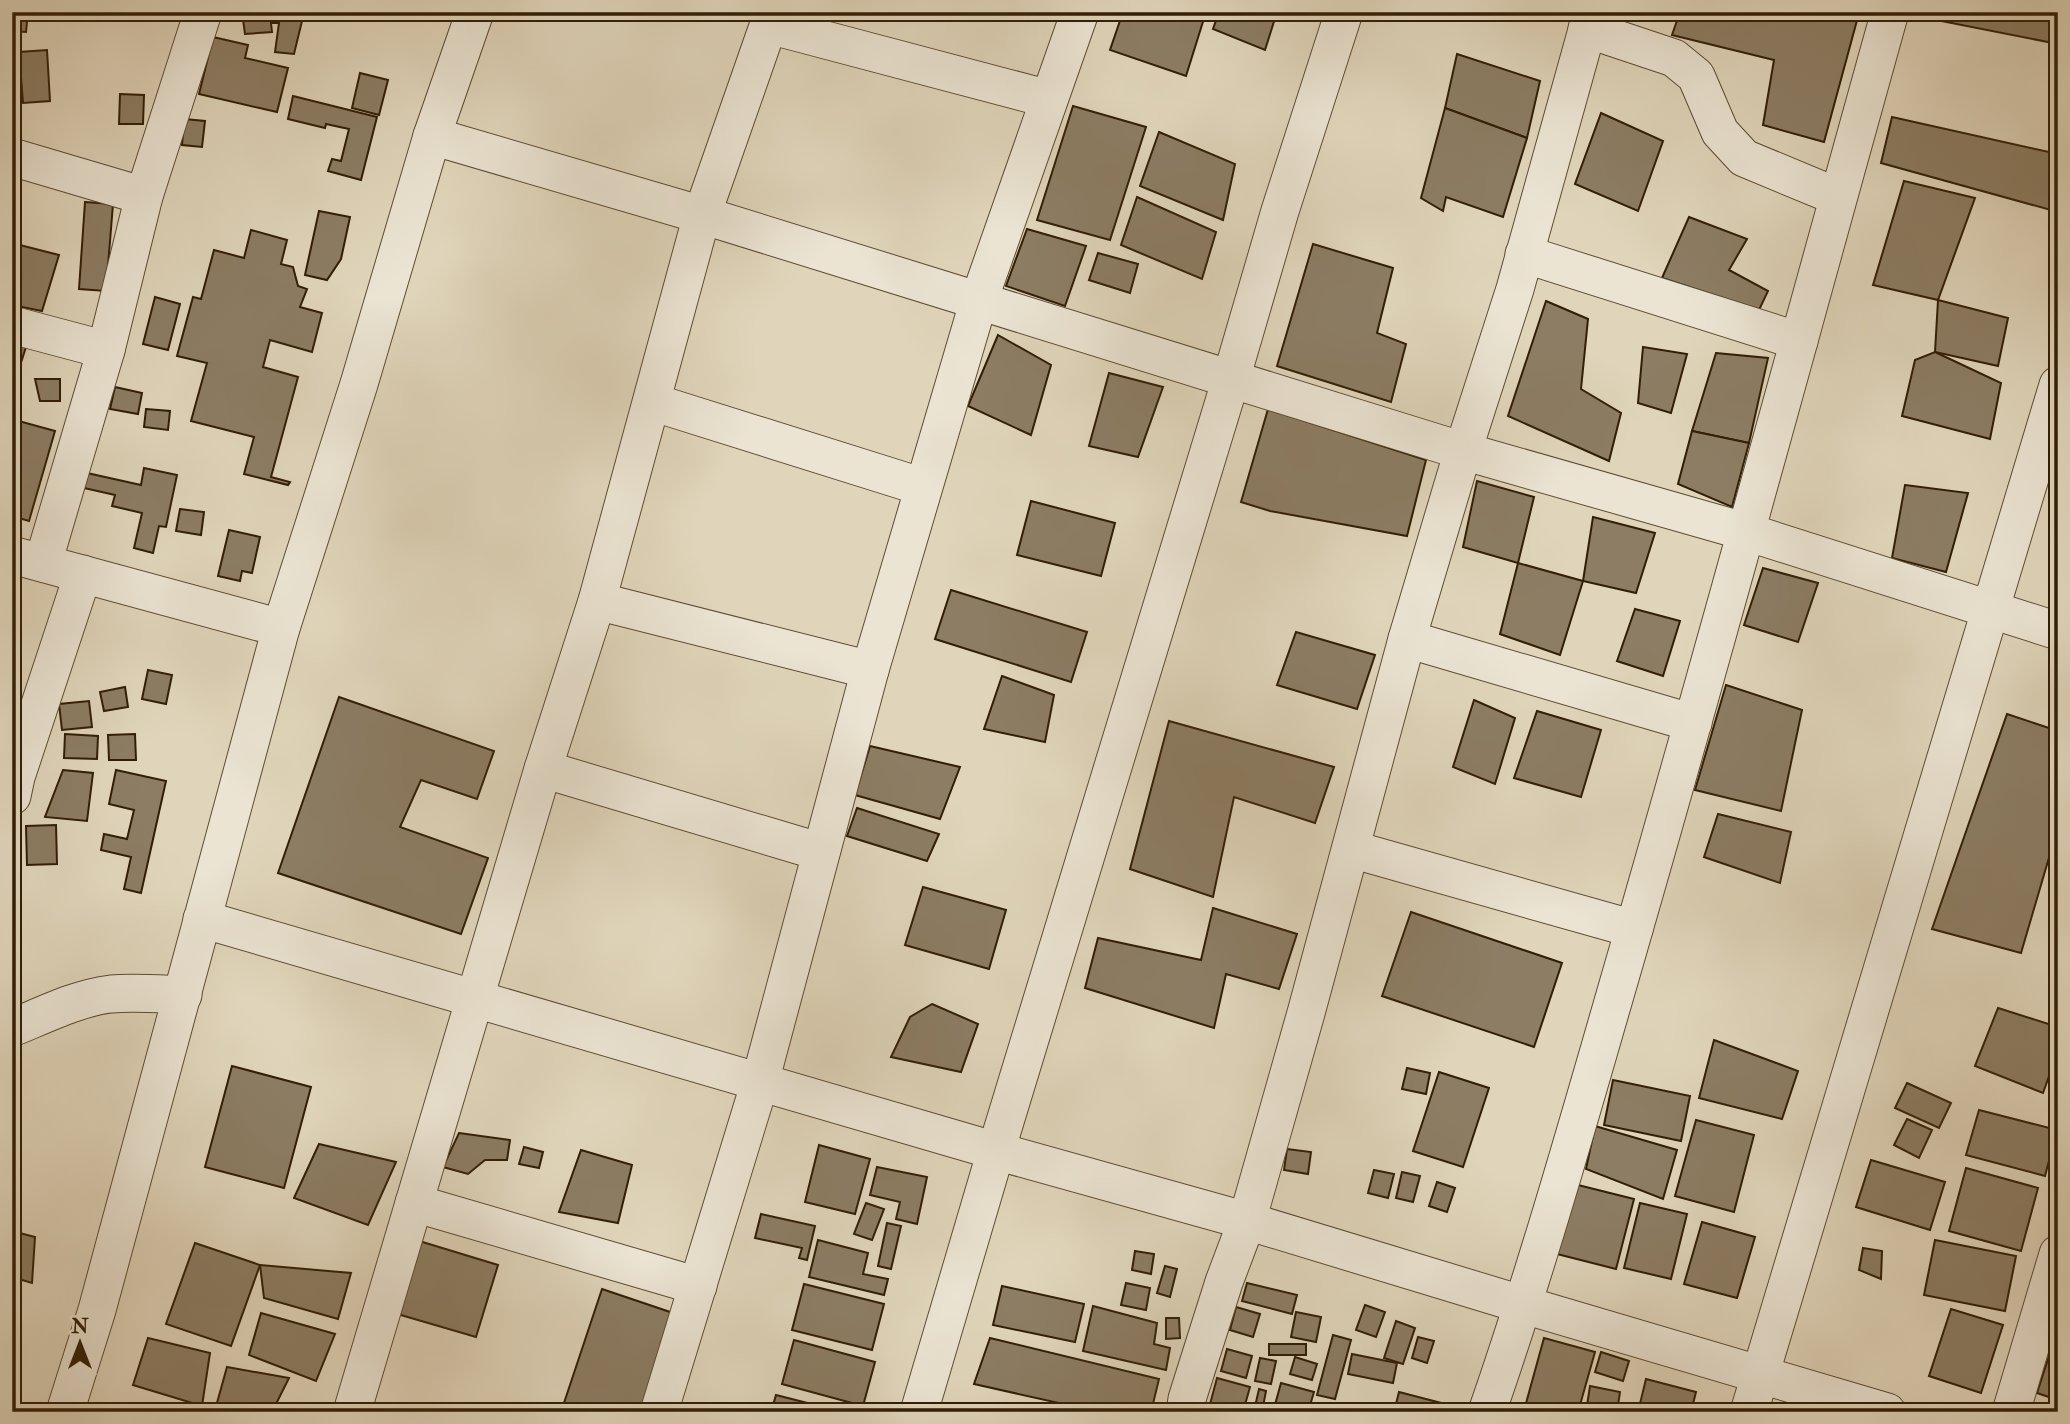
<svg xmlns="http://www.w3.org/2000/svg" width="2070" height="1424" viewBox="0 0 2070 1424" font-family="'IM FELL Double Pica',serif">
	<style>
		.building { fill: #8c7d64; stroke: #311e06; stroke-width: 2 }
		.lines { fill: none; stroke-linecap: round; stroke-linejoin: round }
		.minor-casing { stroke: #5d4c33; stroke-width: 39 }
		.minor { stroke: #ebe4d3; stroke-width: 37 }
	</style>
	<rect width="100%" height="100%" fill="#e0d5bb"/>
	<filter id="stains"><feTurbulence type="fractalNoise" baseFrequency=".00286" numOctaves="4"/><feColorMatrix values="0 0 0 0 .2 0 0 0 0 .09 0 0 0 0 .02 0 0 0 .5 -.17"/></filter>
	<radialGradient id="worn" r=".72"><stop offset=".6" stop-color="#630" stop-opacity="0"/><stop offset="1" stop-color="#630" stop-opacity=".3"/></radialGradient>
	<g class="building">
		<path d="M12 12H28L26 32 12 31Z"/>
		<path d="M242 12H272L274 20 284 14 302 21 294 54 275 52 279 23H271L272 32 245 34Z"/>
		<path d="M1123 12H1206L1186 76 1110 50Z"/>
		<path d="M1219 12H1277L1265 50 1213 29Z"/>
		<path d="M1680 12 1859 13 1824 142 1763 125 1774 60 1672 35Z"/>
		<path d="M1927 12H2058V44L1926 18Z"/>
		<path d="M213 37 248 45 245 58 288 68 277 112 199 94Z"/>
		<path d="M47 50 50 101 23 103 19 52Z"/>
		<path d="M1457 54 1540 81 1527 138 1445 108Z"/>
		<path d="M360 73 388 80 379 115 352 108Z"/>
		<path d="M120 94 144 95 143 124H119Z"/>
		<path d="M293 96 377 117 361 180 328 171 332 159 341 161 349 129 326 124 325 128 288 119Z"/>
		<path d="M1073 106 1146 127 1110 240 1037 220Z"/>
		<path d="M1445 108 1527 138 1503 217 1446 197 1443 211 1421 198Z"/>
		<path d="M1601 113 1663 141 1638 211 1575 184Z"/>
		<path d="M1892 117 2058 154V212L1881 163Z"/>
		<path d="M184 119 205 121 202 147 182 145Z"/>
		<path d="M1159 132 1235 164 1223 220 1140 186Z"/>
		<path d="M1904 181 1975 198 1938 300 1873 285Z"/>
		<path d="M1137 197 1216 232 1202 279 1121 245Z"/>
		<path d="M85 202 113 204 106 291 79 289Z"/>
		<path d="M319 211 350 217 341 259 327 280 305 275Z"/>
		<path d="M1689 217 1747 239 1729 270 1768 291 1759 310 1662 278Z"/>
		<path d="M1027 229 1086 246 1065 306 1006 286Z"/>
		<path d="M251 230 287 240 281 264 293 267 298 286 307 289 300 307 322 313 312 352 270 340 263 367 298 377 271 477 290 482 288 485 244 474 254 437 191 421 207 363 177 356 193 297 201 299 214 250 244 258Z"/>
		<path d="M12 243 59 255 42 311 12 305Z"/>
		<path d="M1313 244 1393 268 1377 333 1406 344 1391 402 1277 366Z"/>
		<path d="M1098 253 1138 264 1130 293 1089 280Z"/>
		<path d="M155 297 180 304 168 350 143 344Z"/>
		<path d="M1938 300 2008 318 1998 366 1935 352Z"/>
		<path d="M1546 301 1588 319 1581 389 1621 413 1609 461 1508 416Z"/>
		<path d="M998 335 1051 365 1031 435 968 406Z"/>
		<path d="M12 343 26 347 12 391Z"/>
		<path d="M1643 347 1687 354 1671 413 1638 403Z"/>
		<path d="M1935 352 2001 383 1990 439 1902 416 1915 360Z"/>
		<path d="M1716 353 1768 358 1749 443 1692 431Z"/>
		<path d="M1109 373 1163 387 1138 457 1089 446Z"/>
		<path d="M35 379H60V401H40Z"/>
		<path d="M115 387 142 393 138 414 110 409Z"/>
		<path d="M146 409 170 411 168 430 144 427Z"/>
		<path d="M1268 409 1426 460 1407 536 1270 511 1241 502Z"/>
		<path d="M15 420 55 431 29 521 12 516V430Z"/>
		<path d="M1692 431 1749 443 1732 507 1678 484Z"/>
		<path d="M144 468 177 475 166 527 159 526 153 553 134 548 142 513 112 506 115 495 84 488 87 473 141 485Z"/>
		<path d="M1477 481 1534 497 1518 563 1463 547Z"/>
		<path d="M1905 485 1968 493 1946 572 1892 558Z"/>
		<path d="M1031 501 1115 523 1101 576 1017 555Z"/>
		<path d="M180 509 204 512 201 535 176 531Z"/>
		<path d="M1593 517 1655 533 1636 593 1583 581Z"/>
		<path d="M229 530 260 537 252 573 242 571 240 581 218 576Z"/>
		<path d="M1518 563 1583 581 1560 655 1500 634Z"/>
		<path d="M1763 568 1818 583 1798 642 1744 625Z"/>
		<path d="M951 590 1087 632 1071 682 935 639Z"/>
		<path d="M1635 609 1680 621 1663 676 1617 661Z"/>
		<path d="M1296 632 1375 655 1357 709 1277 685Z"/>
		<path d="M148 670 172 675 166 704 142 699Z"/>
		<path d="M1002 676 1054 695 1045 742 984 729Z"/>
		<path d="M1726 685 1802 710 1781 811 1695 790Z"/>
		<path d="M125 687 128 707 104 711 100 692Z"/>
		<path d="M339 697 494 751 477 799 421 780 400 827 488 858 461 934 278 873Z"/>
		<path d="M1474 700 1515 718 1495 784 1453 767Z"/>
		<path d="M89 701 92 727 62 730 59 704Z"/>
		<path d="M1537 711 1601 730 1581 797 1514 778Z"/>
		<path d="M2007 714 2058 731V827L2021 953 1932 929Z"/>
		<path d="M1169 721 1334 767 1315 823 1234 797 1213 897 1130 869Z"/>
		<path d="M65 734 98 736 97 759 64 758Z"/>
		<path d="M135 734 136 760H109L108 735Z"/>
		<path d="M870 746 960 767 940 819 855 795Z"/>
		<path d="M63 770 93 773 87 821 45 817Z"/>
		<path d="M116 770 166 781 141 893 124 889 131 857 101 850 104 834 127 839 134 810 109 804Z"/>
		<path d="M857 808 939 834 927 861 847 836Z"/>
		<path d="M1718 814 1791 832 1780 883 1704 857Z"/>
		<path d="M56 825 57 864 27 865 26 826Z"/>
		<path d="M923 887 1006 910 989 969 905 945Z"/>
		<path d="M1213 908 1297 934 1279 989 1226 974 1214 1028 1085 988 1098 938 1201 960Z"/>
		<path d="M1411 912 1562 963 1534 1047 1382 996Z"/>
		<path d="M932 1004 978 1024 961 1072 891 1057 910 1017Z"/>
		<path d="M1998 1008 2058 1027V1051L2043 1093 1975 1066Z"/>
		<path d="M1714 1040 1798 1071 1782 1119 1699 1098Z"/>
		<path d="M232 1066 311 1087 284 1188 205 1167Z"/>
		<path d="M1407 1068 1430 1073 1426 1094 1402 1089Z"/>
		<path d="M1439 1072 1489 1088 1463 1167 1413 1151Z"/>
		<path d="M1613 1080 1690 1096 1681 1141 1604 1125Z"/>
		<path d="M1907 1083 1951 1103 1939 1128 1895 1108Z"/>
		<path d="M1979 1110 2057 1130 2045 1176 1966 1155Z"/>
		<path d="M1907 1119 1932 1130 1919 1158 1894 1145Z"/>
		<path d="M1696 1120 1754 1135 1734 1212 1675 1196Z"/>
		<path d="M1595 1126 1677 1150 1663 1199 1586 1169Z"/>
		<path d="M459 1133 510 1140 507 1160H485L468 1174 443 1167Z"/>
		<path d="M319 1144 396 1162 368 1225 294 1198Z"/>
		<path d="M819 1145 870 1159 855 1214 805 1202Z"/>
		<path d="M524 1147 543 1152 539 1168 519 1164Z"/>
		<path d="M1287 1149 1311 1152 1308 1174 1284 1170Z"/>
		<path d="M581 1150 632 1165 618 1223 559 1212Z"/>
		<path d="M1871 1160 1945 1182 1930 1230 1856 1207Z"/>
		<path d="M877 1167 927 1177 917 1224 896 1219 900 1202 870 1195Z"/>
		<path d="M1966 1168 2038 1188 2021 1251 1949 1231Z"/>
		<path d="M1374 1170 1394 1174 1388 1198 1368 1193Z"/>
		<path d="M1402 1172 1420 1176 1413 1202 1396 1198Z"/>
		<path d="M1437 1182 1455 1188 1447 1212 1429 1206Z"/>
		<path d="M1574 1184 1634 1199 1616 1269 1557 1254Z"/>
		<path d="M866 1203 884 1209 872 1240 854 1234Z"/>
		<path d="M1640 1203 1687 1214 1671 1279 1624 1268Z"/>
		<path d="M761 1214 815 1226 807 1260 799 1258 802 1248 755 1238Z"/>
		<path d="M1702 1222 1755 1237 1737 1298 1684 1284Z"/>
		<path d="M887 1223 901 1226 891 1269 878 1266Z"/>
		<path d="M12 1231 35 1237 32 1283 12 1277Z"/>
		<path d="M416 1240 498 1265 476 1337 394 1313Z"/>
		<path d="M818 1240 868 1253 863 1274 888 1279 884 1295 809 1277Z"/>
		<path d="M1935 1240 2016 1256 2005 1311 1924 1295Z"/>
		<path d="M195 1243 260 1265 231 1346 166 1324Z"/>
		<path d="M1863 1248 1882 1251 1881 1279 1859 1270Z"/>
		<path d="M1135 1251 1154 1254 1151 1274 1132 1270Z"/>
		<path d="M260 1265 351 1273 338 1319 264 1298Z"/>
		<path d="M1165 1266 1177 1269 1170 1297 1157 1293Z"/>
		<path d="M1126 1283 1150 1288 1146 1310 1121 1305Z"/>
		<path d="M1247 1283 1297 1295 1292 1314 1242 1301Z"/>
		<path d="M804 1284 884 1304 872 1350 792 1330Z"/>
		<path d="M1002 1286 1084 1304 1075 1342 993 1325Z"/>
		<path d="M602 1289 673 1313 640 1412H561Z"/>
		<path d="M12 1293 18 1295 15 1338 12 1337Z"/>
		<path d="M1365 1305 1385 1312 1376 1337 1356 1330Z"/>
		<path d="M1093 1306 1157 1323 1154 1344 1170 1348 1166 1370 1083 1351Z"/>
		<path d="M1236 1307 1260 1314 1253 1337 1230 1330Z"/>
		<path d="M1951 1309 2003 1325 1981 1393 1929 1376Z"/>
		<path d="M1296 1312 1321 1317 1316 1342 1291 1337Z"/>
		<path d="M261 1313 335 1334 316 1381 249 1355Z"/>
		<path d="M1166 1318H1179L1180 1338 1166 1339Z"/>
		<path d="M1396 1321 1415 1328 1403 1364 1384 1358Z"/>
		<path d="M2058 1328V1400L2037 1393Z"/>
		<path d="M1333 1335 1351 1340 1335 1399 1317 1395Z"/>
		<path d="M1418 1337 1434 1341 1427 1363 1412 1358Z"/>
		<path d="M148 1338 210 1353 202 1406 133 1385Z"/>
		<path d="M990 1338 1159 1379 1151 1412H1099L974 1384Z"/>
		<path d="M1544 1338 1595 1352 1578 1412H1541L1525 1407Z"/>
		<path d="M794 1340 875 1362 863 1406 782 1384Z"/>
		<rect x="1269" y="1344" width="37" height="11"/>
		<path d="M1227 1349 1252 1356 1246 1378 1221 1371Z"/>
		<path d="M1601 1352 1629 1361 1623 1381 1595 1372Z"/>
		<path d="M1352 1354 1397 1363 1393 1383 1348 1374Z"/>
		<path d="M1295 1357 1317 1364 1312 1380 1290 1374Z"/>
		<path d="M1260 1358 1276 1361 1271 1384 1255 1381Z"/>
		<path d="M227 1367 289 1378 272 1412H221L215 1410Z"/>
		<path d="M1217 1378 1250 1387 1243 1412H1222L1209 1408Z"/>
		<path d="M1646 1379 1696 1392 1691 1412H1638Z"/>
		<path d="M1281 1383 1314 1392 1308 1412H1273Z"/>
		<path d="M1590 1386 1620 1392 1617 1412H1586Z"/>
		<path d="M1259 1389 1266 1391 1262 1412 1254 1411Z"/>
		<path d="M1399 1392 1453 1406 1452 1412H1394Z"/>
		<path d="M776 1395 843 1412H771Z"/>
	</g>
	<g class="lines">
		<defs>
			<g id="minor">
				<path d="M769 25 1049 99"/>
				<path d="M1587 29 1674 58 1696 76 1720 132 1744 158 1838 197"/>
				<path d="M432 136 702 215 1463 451 1747 532 2058 631"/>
				<path d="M12 157 144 196"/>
				<path d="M1524 254 1799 341"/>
				<path d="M12 325 106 350"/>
				<path d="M652 402 923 487"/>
				<path d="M12 555 281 628"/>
				<path d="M43 563 106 350 144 196 203 12"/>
				<path d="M597 601 870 670"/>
				<path d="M1407 639 1693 723"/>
				<path d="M543 769 821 852"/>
				<path d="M12 796 16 777 83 574"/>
				<path d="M1351 849 1634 929"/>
				<path d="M202 919 996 1151 1247 1221 1524 1305 1887 1412"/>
				<path d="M12 1028C44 1015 77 998 111 994 135 992 159 994 183 995"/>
				<path d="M414 1203 698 1286"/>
				<path d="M65 1412 97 1310 281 628 359 384 432 136 475 12"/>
				<path d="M352 1412 543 769 597 601 702 215 773 12"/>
				<path d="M659 1412 760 1082 870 670 979 300 1080 12"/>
				<path d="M919 1412 996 1151 1231 379 1280 211 1344 12"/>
				<path d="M1185 1412 1187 1399 1224 1282 1247 1221 1306 1013 1407 639 1463 451 1515 289 1592 12"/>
				<path d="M1487 1412C1539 1262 1582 1109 1626 957 1717 643 1802 327 1890 12"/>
				<path d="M1749 1412 2058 385"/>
				<path d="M2011 1412 2058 1254"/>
			</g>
		</defs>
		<use href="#minor" class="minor-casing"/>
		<use href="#minor" class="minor"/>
	</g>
	<rect width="2070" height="1424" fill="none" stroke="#e0d5bb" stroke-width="42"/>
	<rect x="14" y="14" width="2042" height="1396" fill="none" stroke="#311e06" stroke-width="3.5"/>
	<rect x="21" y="21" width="2028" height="1382" fill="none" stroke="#311e06" stroke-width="2"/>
	<g transform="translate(80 1343)" stroke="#ebe4d3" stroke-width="5" paint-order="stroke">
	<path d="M0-5L12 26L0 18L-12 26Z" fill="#311e06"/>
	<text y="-10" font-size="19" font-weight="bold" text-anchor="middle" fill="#311e06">N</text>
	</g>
	<rect width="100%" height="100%" filter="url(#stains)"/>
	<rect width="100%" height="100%" fill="url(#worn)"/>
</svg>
